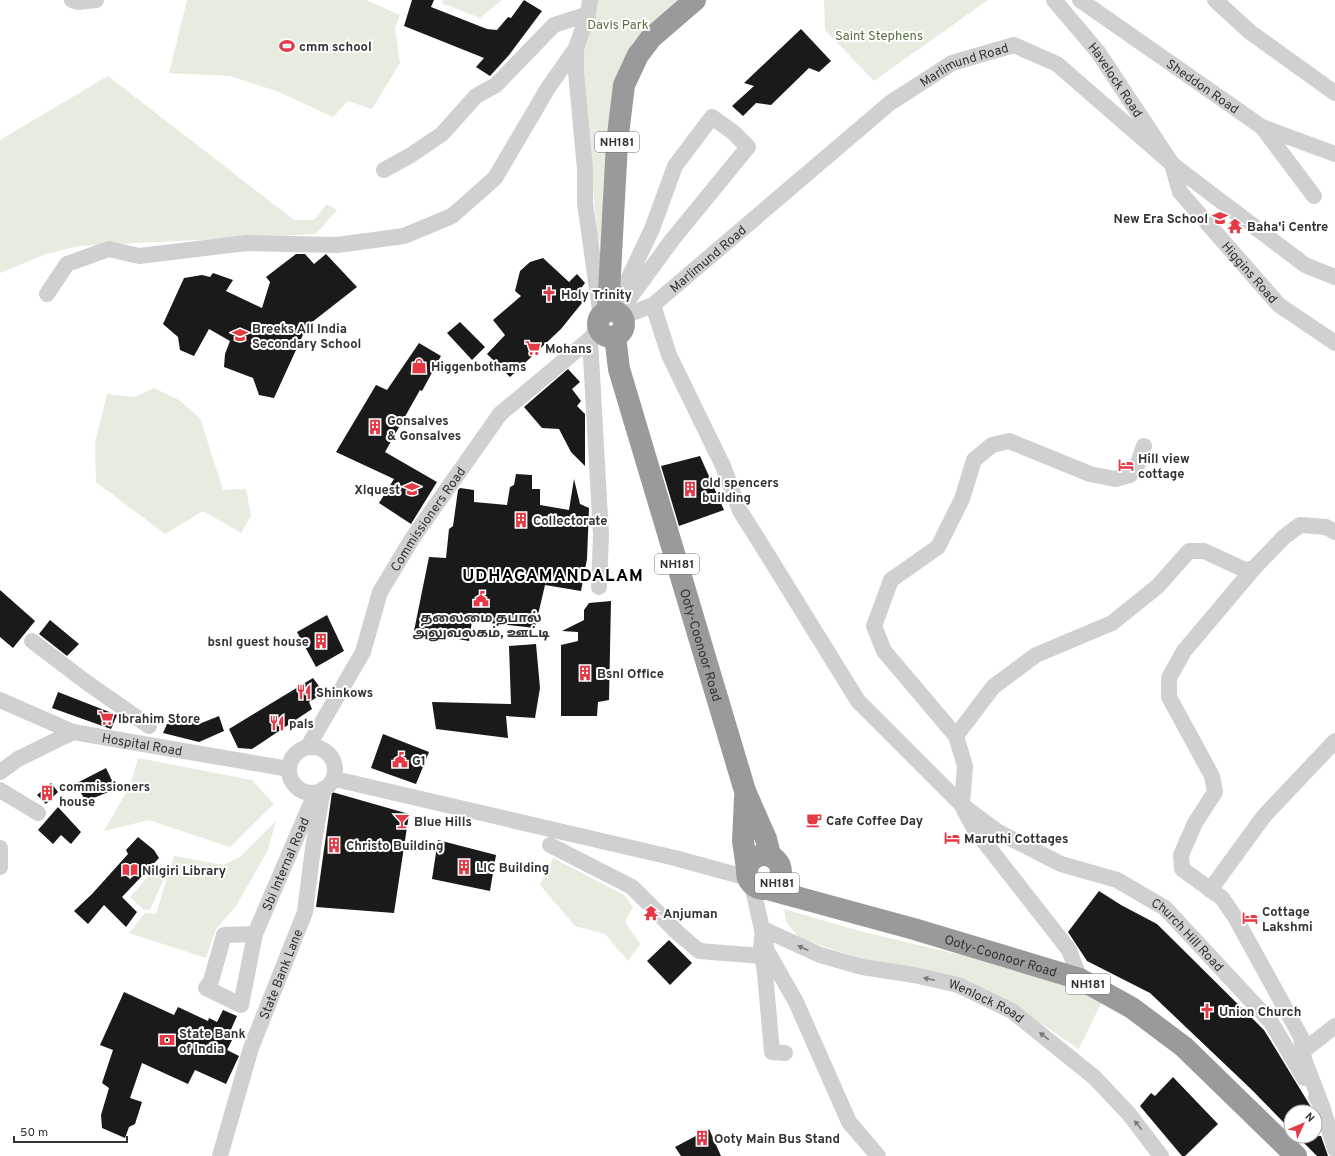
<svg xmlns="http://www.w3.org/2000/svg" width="1335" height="1156" viewBox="0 0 1335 1156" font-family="Overpass,'Noto Sans Tamil',sans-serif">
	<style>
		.green { fill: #e6ecdf }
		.building { fill: #1a1a1a }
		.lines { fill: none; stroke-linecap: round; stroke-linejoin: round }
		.minor { stroke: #d0d0d0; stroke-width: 16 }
		.highway { stroke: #9a9a9a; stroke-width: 22 }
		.oneway { fill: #7a7a7a }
		.labels { text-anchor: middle; stroke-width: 4; stroke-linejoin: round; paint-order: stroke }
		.shield { fill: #fff; stroke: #707070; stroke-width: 1 }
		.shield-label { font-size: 12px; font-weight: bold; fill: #333 }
		.park-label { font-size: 13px; fill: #56703f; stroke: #fff }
		.poi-label { font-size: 13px; font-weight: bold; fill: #333; stroke: #fff; text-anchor: start }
		.street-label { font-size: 13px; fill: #333; stroke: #fff }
		.district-label { font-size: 17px; font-weight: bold; letter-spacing: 1px; fill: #000; stroke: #fff }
	</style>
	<rect width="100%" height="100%" fill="#fff"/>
	<g class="green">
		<path d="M187 0H366L400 15 395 28 400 63 372 109 348 101 333 117 279 92 230 76 169 73Z"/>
		<path d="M443 0H502L480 18 442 3Z"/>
		<path d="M595 0H681L633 42 616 78 602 248 597 235 581 51 593 24Z"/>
		<path d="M824 0H988L874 81 825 30Z"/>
		<path d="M108 76 294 220H314L327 204 337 210 316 234 79 246 46 254 0 273V140Z"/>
		<path d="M154 388 179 400 200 418 223 490 246 489 251 516 241 533 203 511 165 534 96 482 95 443 107 394 135 397Z"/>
		<path d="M138 758 252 780 274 804 230 847 149 820 104 831 130 786Z"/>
		<path d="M276 821 268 850 236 906 216 929 206 958 129 933 145 913 156 914 174 856 223 865 240 857Z"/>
		<path d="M553 858 624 895 633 907 625 922 640 944 628 961 605 934 575 926 540 885Z"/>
		<path d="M160 863 167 872 150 910 143 909 130 897Z"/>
		<path d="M784 909 863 932 965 956 1104 997 1079 1049 1027 1014 799 938 786 922Z"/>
	</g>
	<g class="building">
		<path d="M412 0H434L431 7 487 29 497 30 508 17 511 18 524 0 542 11 509 55 490 76 476 67 484 58 404 26Z"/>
		<path d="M801 29 831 61 819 72 809 68 771 105 756 103 743 116 732 106 754 86 744 83Z"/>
		<path d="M296 254H305L314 264 326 254 357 287 307 326 274 398 259 395 253 378 224 367 225 354 230 341 209 329 194 356 180 350 178 337 163 324 184 278 202 275 210 277 213 273 233 280 226 291 262 308 270 282 266 277Z"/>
		<path d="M543 258 569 282 577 274 585 283 579 291 586 298 561 329 510 377 487 354 505 335 493 320 521 296 515 291 520 271 530 262Z"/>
		<path d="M460 322 485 347 472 360 447 333Z"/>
		<path d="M419 343 441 356 422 391 420 390 385 452 437 482 411 524 379 503 394 479 336 452 376 385 387 390Z"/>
		<path d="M568 369 580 382 572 389 581 401 577 406 585 414V466L571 452 559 429 542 428 524 407Z"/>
		<path d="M700 456 724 510 679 526 661 466Z"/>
		<path d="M516 474 532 475V489H540V505L569 510 574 479 580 504 589 508 587 559 581 591 545 585 535 628 472 621 469 641 414 631 429 557 446 558 449 529 453 526 458 490 460 488 474 490V502L507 505 510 487 514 485Z"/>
		<path d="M0 590 35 621 13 648 0 637Z"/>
		<path d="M611 601 609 700 598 702 597 716H561V645L578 641V632L562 631 584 620V610L589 603Z"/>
		<path d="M327 615 344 651 316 667 297 632Z"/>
		<path d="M50 620 79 644 67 656 39 634Z"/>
		<path d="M536 644 540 688 535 718 506 716 508 738 436 729 432 702 511 704 509 646Z"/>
		<path d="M313 678 324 693 309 702 312 709 252 749 238 748 229 729Z"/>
		<path d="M58 692 117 715 111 729 52 708Z"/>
		<path d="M194 715 199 724 219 716 224 731 199 742 163 733 167 724Z"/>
		<path d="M383 734 429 752 416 784 371 768Z"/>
		<path d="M106 768 116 789 86 801 75 784Z"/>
		<path d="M51 783 58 792 46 804 37 795Z"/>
		<path d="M332 792 409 814 394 913 316 907Z"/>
		<path d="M58 807 81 832 71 844 61 835 53 844 38 830Z"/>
		<path d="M138 837 154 850 159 858 122 897 137 912 126 927 104 905 88 924 74 911 92 894 128 854 126 850Z"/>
		<path d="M438 840 496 855 490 891 432 879Z"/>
		<path d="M1099 891 1121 905 1157 924 1264 1030 1314 1112H1291V1130L1252 1090 1150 993 1087 961 1068 932Z"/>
		<path d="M669 940 692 963 670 985 647 961Z"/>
		<path d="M124 992 174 1015 178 1007 208 1021 209 1018 217 1022 223 1010 237 1016 229 1034 234 1036 227 1050 239 1056 226 1084 195 1070 188 1084 142 1063 130 1098 142 1102 135 1124 129 1127 125 1138 102 1128 101 1115 109 1088 102 1083 113 1050 100 1045Z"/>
		<path d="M1173 1077 1218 1124 1185 1156H1182L1140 1106 1151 1093 1155 1096Z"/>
		<path d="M709 1129 721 1156H681L675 1147Z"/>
		<path d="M1297 1136H1321L1328 1156H1317Z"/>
	</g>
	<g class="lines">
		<g class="minor">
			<path d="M72 0 78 2 96 0"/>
			<path d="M590 0 588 14 576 48V72L585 169V203L601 317"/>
			<path id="s1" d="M1054 0 1098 52 1172 164 1180 192 1279 305 1335 343"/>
			<path id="s2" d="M1080 0 1262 127 1335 154"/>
			<path d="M1215 0 1250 32 1335 93"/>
			<path d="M1262 127 1314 196"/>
			<path d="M384 170 411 155 442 134 476 96 496 85 554 25 588 14"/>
			<path d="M47 294 67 264 109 249 139 256 247 243 337 245 404 236 452 216 495 178 548 88 576 48"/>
			<path d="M653 305 669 355 723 466 740 511 759 541 858 701 962 805 965 766 956 736 884 651 874 626 891 580 938 547 962 499 974 460 992 445 1009 441 1090 474 1115 479 1130 475 1137 466 1144 446"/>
			<path d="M613 311 652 229 675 166 712 117 734 133 748 147 672 240 618 314"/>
			<path id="s3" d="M622 317 653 305 890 103 952 63 1014 45 1057 64 1172 164 1305 265 1335 277"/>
			<path d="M590 339 601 535 599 587"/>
			<path d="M1254 568 1184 651 1169 678V697L1212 776 1215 792 1195 823 1181 855 1182 869 1222 898 1235 917 1301 1037 1304 1059 1322 1106"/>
			<path d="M32 641 86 682 149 726"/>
			<path id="s4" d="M0 700 73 732 289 769"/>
			<path d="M956 736 993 687 1036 655 1112 623 1158 586 1189 551H1204L1245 570 1254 568 1284 537 1300 525 1326 527 1335 532"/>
			<path id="s5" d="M309 747 310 743 363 652 380 592 412 539 500 414 590 339 599 327"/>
			<circle cx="312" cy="770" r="23"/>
			<path d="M0 772 18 759 73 732"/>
			<path d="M335 779 675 858 748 878"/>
			<path d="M0 790 38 813"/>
			<path id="s6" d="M962 805 998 832 1061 864 1117 880 1165 908 1271 1022 1304 1078"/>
			<path d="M964 810 975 830 1069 950 1080 979"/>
			<path d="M550 845 632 887 679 934 699 951 762 956"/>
			<path d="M0 848V867"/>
			<path d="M752 885 767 951 796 1002 849 1122 878 1156"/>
			<path d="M1210 890 1264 816 1335 741"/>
			<path id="s7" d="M255 934 224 935 211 981 206 988 241 1005 255 934 315 794"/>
			<path d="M1303 1051 1335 1026"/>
			<path id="s8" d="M785 1053 772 1052 765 973 761 948 763 929 820 955 862 967 914 975 958 985 1012 1011 1094 1077 1129 1114 1161 1156"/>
			<path d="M1316 1097 1322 1106 1335 1149"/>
			<path id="s9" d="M220 1156 251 1048 305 912 313 848 323 789"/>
		</g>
		<g class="highway">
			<path d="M608 311 617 143 624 85 638 55 651 38 695 0"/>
			<circle cx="611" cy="324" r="13"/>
			<path id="s10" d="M615 336 619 369 745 791 766 839 770 855"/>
			<path d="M745 798 743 841 747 869"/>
			<circle cx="764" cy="872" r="17"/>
			<path id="s11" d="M767 889 914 929 1080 979 1132 1008 1184 1047 1296 1156"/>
		</g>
	</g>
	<defs><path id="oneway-solid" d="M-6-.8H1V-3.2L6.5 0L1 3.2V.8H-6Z"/></defs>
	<g class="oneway">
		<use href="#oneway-solid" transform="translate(803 948) rotate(-155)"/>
		<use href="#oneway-solid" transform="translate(929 979) rotate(-168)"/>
		<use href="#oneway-solid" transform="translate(1044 1036) rotate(-142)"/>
		<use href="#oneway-solid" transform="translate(1138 1125) rotate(-128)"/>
	</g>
	<defs>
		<symbol id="stadium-bare" viewBox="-9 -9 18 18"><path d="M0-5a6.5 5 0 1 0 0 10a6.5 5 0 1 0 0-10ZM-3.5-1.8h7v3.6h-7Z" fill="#e63946" stroke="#fff" stroke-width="2.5" paint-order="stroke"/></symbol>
		<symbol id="school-bare" viewBox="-9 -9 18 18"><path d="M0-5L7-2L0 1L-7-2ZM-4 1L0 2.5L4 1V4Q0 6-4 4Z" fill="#e63946" stroke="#fff" stroke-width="2.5" paint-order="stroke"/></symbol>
		<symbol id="temple-bare" viewBox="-9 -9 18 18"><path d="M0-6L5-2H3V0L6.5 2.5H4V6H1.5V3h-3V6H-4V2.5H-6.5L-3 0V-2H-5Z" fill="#e63946" stroke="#fff" stroke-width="2.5" paint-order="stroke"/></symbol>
		<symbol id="church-bare" viewBox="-9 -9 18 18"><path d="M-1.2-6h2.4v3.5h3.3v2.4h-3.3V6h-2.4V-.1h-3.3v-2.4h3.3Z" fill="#e63946" stroke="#fff" stroke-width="2.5" paint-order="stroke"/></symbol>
		<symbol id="supermarket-bare" viewBox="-9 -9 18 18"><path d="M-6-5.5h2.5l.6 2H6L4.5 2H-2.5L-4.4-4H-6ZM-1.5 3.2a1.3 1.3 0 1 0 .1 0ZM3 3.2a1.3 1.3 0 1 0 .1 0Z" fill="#e63946" stroke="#fff" stroke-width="2.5" paint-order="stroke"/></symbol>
		<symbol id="shop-bare" viewBox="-9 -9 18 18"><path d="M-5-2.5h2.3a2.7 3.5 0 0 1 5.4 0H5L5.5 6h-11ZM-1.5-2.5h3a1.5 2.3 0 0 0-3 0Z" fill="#e63946" stroke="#fff" stroke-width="2.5" paint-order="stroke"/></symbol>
		<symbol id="building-bare" viewBox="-9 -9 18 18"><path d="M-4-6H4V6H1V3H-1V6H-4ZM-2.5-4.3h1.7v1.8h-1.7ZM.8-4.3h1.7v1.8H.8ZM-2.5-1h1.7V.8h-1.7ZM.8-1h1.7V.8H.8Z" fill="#e63946" stroke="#fff" stroke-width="2.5" paint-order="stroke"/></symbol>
		<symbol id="hotel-bare" viewBox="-9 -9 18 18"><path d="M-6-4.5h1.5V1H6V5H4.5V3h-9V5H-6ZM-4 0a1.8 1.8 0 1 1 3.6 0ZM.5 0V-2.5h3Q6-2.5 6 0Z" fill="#e63946" stroke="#fff" stroke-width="2.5" paint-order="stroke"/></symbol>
		<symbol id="civic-bare" viewBox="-9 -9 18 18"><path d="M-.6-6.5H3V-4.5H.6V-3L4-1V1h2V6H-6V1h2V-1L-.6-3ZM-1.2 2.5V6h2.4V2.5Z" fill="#e63946" stroke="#fff" stroke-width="2.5" paint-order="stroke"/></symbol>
		<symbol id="restaurant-bare" viewBox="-9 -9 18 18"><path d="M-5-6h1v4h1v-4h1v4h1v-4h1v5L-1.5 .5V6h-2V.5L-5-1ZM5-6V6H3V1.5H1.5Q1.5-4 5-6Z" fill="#e63946" stroke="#fff" stroke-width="2.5" paint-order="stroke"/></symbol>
		<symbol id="cafe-bare" viewBox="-9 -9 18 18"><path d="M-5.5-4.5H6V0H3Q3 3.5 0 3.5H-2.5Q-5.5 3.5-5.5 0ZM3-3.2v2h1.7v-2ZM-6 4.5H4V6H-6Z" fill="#e63946" stroke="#fff" stroke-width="2.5" paint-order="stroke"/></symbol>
		<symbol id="bar-bare" viewBox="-9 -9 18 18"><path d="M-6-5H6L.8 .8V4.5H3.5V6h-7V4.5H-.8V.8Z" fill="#e63946" stroke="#fff" stroke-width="2.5" paint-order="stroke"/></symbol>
		<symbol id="library-bare" viewBox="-9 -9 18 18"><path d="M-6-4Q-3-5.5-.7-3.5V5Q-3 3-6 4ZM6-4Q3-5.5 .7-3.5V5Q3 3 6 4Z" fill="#e63946" stroke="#fff" stroke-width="2.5" paint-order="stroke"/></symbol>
		<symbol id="bank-bare" viewBox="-9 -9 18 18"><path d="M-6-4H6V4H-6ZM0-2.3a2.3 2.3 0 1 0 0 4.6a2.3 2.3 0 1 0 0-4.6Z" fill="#e63946" stroke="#fff" stroke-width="2.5" paint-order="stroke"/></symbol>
	</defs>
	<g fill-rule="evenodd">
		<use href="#stadium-bare" x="276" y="35" width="22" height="22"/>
		<use href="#school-bare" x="1209" y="207" width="22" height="22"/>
		<use href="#temple-bare" x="1224" y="215" width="22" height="22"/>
		<use href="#church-bare" x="538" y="283" width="22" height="22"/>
		<use href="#school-bare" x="229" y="324" width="22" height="22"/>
		<use href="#supermarket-bare" x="522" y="337" width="22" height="22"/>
		<use href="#shop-bare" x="408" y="355" width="22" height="22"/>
		<use href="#building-bare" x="364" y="416" width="22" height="22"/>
		<use href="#hotel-bare" x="1115" y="454" width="22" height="22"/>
		<use href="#school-bare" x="401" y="478" width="22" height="22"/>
		<use href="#building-bare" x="679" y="478" width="22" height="22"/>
		<use href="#building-bare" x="510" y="509" width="22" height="22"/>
		<use href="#civic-bare" x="470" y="588" width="22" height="22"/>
		<use href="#building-bare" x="310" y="630" width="22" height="22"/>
		<use href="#building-bare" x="574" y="662" width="22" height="22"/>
		<use href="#restaurant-bare" x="293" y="681" width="22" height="22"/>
		<use href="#supermarket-bare" x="95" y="707" width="22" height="22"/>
		<use href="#restaurant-bare" x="266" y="712" width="22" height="22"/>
		<use href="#civic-bare" x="389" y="749" width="22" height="22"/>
		<use href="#building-bare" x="36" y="782" width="22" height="22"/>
		<use href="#cafe-bare" x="803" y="809" width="22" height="22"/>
		<use href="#bar-bare" x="391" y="810" width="22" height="22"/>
		<use href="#hotel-bare" x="941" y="827" width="22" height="22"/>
		<use href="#building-bare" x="323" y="834" width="22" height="22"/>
		<use href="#building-bare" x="453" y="856" width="22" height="22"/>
		<use href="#library-bare" x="119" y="859" width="22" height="22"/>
		<use href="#temple-bare" x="640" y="902" width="22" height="22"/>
		<use href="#hotel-bare" x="1239" y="907" width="22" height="22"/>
		<use href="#church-bare" x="1196" y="1000" width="22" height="22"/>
		<use href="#bank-bare" x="156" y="1029" width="22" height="22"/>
		<use href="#building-bare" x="691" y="1127" width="22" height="22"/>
	</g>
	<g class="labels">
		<g class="shield">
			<rect x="595" y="132" width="44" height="20" rx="3"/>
			<rect x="655" y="554" width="44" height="20" rx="3"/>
			<rect x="755" y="873" width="44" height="20" rx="3"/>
			<rect x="1066" y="974" width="44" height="20" rx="3"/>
		</g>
		<g class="shield-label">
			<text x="617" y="146">NH181</text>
			<text x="677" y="568">NH181</text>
			<text x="777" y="887">NH181</text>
			<text x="1088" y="988">NH181</text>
		</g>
		<g class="park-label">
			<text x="618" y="29">Davis Park</text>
			<text x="879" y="40">Saint Stephens</text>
		</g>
		<g class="poi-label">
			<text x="299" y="51">cmm school</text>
			<text x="1208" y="223" text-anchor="end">New Era School</text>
			<text x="1247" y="231">Baha'i Centre</text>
			<text x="561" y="299">Holy Trinity</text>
			<text x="252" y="333">Breeks All India<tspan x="252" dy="15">Secondary School</tspan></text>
			<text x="545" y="353">Mohans</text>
			<text x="431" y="371">Higgenbothams</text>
			<text x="387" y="425">Gonsalves<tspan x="387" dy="15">&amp; Gonsalves</tspan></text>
			<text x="1138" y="463">Hill view<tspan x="1138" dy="15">cottage</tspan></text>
			<text x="702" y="487">old spencers<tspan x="702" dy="15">building</tspan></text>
			<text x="400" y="494" text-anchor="end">Xlquest</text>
			<text x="533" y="525">Collectorate</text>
			<text x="481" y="622" text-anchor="middle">தலைமை தபால்<tspan x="481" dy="15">அலுவலகம், ஊட்டி</tspan></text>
			<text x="309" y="646" text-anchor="end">bsnl guest house</text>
			<text x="597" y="678">Bsnl Office</text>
			<text x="316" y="697">Shinkows</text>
			<text x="118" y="723">Ibrahim Store</text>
			<text x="289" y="728">pals</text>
			<text x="412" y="765">G1</text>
			<text x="59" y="791">commissioners<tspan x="59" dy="15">house</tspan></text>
			<text x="826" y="825">Cafe Coffee Day</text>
			<text x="414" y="826">Blue Hills</text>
			<text x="964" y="843">Maruthi Cottages</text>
			<text x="346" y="850">Christo Building</text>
			<text x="476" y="872">LIC Building</text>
			<text x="142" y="875">Nilgiri Library</text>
			<text x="1262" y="916">Cottage<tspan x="1262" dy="15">Lakshmi</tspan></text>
			<text x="663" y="918">Anjuman</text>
			<text x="1219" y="1016">Union Church</text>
			<text x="179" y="1038">State Bank<tspan x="179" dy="15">of India</tspan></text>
			<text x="714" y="1143">Ooty Main Bus Stand</text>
		</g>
		<g class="street-label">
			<text dy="5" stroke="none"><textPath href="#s3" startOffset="429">Marlimund Road</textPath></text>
			<text dy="5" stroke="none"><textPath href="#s1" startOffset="101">Havelock Road</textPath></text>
			<text dy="5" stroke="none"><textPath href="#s2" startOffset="150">Sheddon Road</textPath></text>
			<text dy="5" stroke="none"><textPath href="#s3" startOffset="105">Marlimund Road</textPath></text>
			<text dy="5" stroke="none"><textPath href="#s1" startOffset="338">Higgins Road</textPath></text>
			<text dy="5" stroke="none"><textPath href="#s5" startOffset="259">Commissioners Road</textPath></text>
			<text dy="5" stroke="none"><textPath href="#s10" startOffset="321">Ooty-Coonoor Road</textPath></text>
			<text dy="5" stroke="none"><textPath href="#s4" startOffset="150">Hospital Road</textPath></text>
			<text dy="5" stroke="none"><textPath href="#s7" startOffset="275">Sbi Internal Road</textPath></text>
			<text dy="5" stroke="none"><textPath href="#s6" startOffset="264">Church Hill Road</textPath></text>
			<text dy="5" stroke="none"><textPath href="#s11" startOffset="243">Ooty-Coonoor Road</textPath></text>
			<text dy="5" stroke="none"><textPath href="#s9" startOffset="192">State Bank Lane</textPath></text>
			<text dy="5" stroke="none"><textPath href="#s8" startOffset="373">Wenlock Road</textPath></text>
		</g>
		<g class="district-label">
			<text x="553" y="581">UDHAGAMANDALAM</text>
		</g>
	</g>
	<g transform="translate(1303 1124) rotate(46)"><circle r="19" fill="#ffffff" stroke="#adadad"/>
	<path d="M0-3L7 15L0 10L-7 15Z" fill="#e63946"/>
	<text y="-6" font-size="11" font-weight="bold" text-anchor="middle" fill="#333333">N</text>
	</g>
	<path d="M14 1136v6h113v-6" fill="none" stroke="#333333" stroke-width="2"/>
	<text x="20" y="1136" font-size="12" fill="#333333" stroke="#ffffff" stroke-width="3" paint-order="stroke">50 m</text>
</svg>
